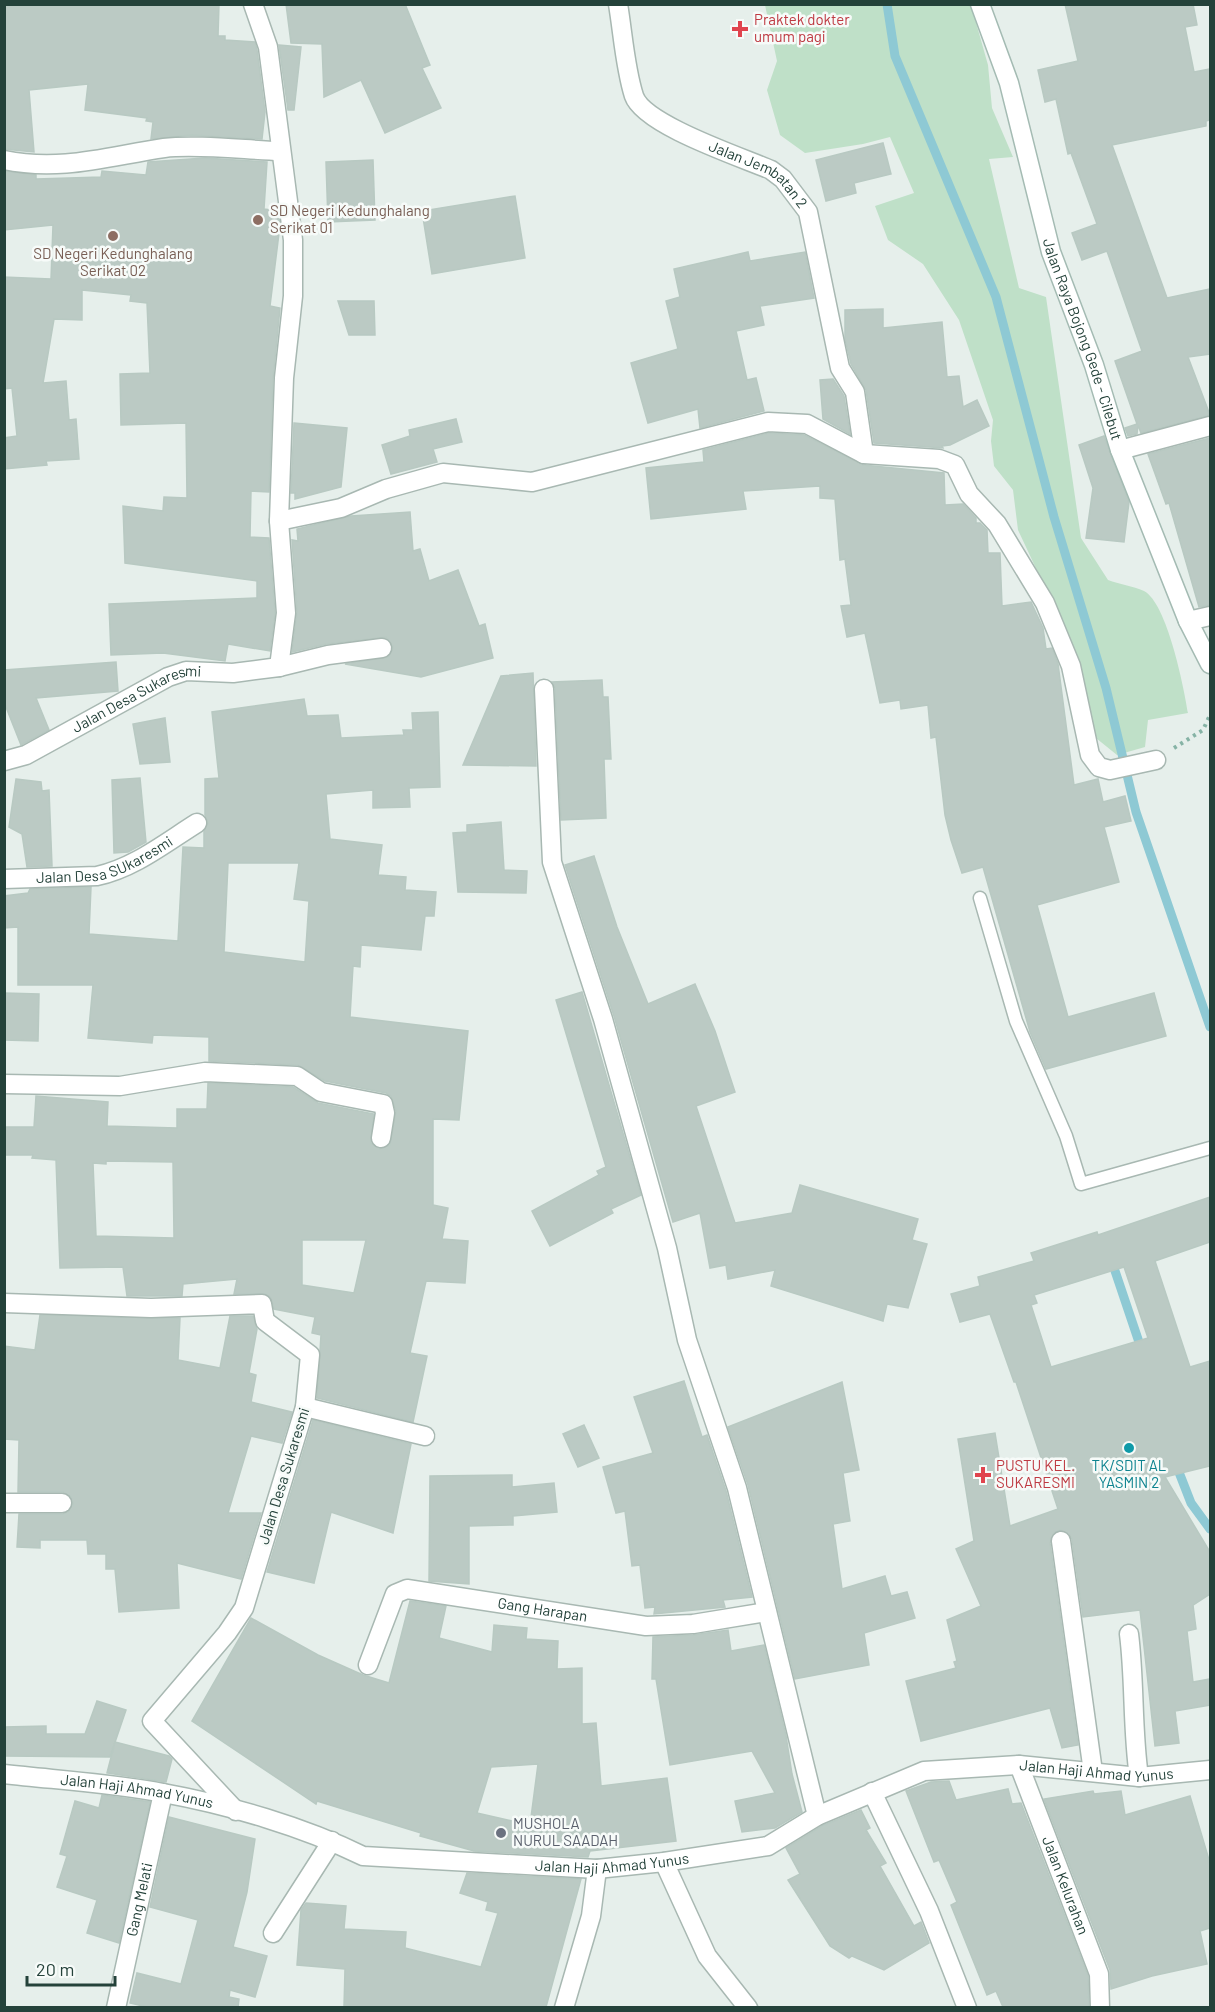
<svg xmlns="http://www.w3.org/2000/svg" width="1215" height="2012" viewBox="0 0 1215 2012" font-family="Barlow,sans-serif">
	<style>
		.green { fill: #bfe0c8 }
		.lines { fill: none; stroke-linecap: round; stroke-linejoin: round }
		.stream { stroke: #8ec9d4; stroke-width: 9 }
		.building { fill: #bbcac4; stroke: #b8c9c2; stroke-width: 1.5; fill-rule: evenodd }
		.service-casing { stroke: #a8b8b2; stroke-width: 15 }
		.minor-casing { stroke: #a8b8b2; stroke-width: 21 }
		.secondary-casing { stroke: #a4bbb3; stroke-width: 21 }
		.path { stroke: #86b3a5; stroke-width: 4; stroke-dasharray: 3 4.5; stroke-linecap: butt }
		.service { stroke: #fff; stroke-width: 12 }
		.minor { stroke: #fff; stroke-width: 18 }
		.secondary { stroke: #fff; stroke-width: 18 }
		.health-dot { fill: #e0444e; stroke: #f7fbf9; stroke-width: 2 }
		.education-dot { fill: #8d6e63; stroke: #f7fbf9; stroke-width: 2 }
		.culture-dot { fill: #0f9aa8; stroke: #f7fbf9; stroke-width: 2 }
		.worship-dot { fill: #6b7280; stroke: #f7fbf9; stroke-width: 2 }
		.labels { text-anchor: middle; stroke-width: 5; stroke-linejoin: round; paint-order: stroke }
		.health-label { font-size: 15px; fill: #be3a42; stroke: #f7fbf9; text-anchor: start }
		.street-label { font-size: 15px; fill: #24423a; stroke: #f7fbf9 }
		.education-label { font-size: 15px; fill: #785e54; stroke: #f7fbf9; text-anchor: start }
		.culture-label { font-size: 15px; fill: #0d838f; stroke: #f7fbf9 }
		.worship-label { font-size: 15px; fill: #5b616d; stroke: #f7fbf9; text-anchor: start }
	</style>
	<rect width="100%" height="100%" fill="#e6efeb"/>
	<path class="green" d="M765 5H971L988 65 992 108 1013 157 989 159 1019 288 1046 297 1081 538 1108 580C1119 584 1133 586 1144 591 1167 603 1184 687 1188 713L1148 720 1145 747 1117 755 1091 734 1070 641 1018 530 1013 490 994 466 991 441 993 420 959 320 923 264 888 240 875 206 914 193 890 137 863 144 805 153 780 135 767 90 777 61Z"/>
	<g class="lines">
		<g class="stream">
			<path d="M887 4 895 56 996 297 1054 517 1106 688 1136 812 1210 1027"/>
			<path d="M1111 1259 1142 1351"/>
			<path d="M1175 1462 1191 1503 1210 1529"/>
		</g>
	</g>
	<g class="building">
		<path d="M4 4H219L218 36H225V40L255 42 257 50 265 112 262 139 191 135 151 139 153 122 146 121 147 118 85 110 88 84 29 90 34 152 4 149Z"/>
		<path d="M286 4H405L430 65 422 68 441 108 385 133 361 80 324 97 322 44 291 43Z"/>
		<path d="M1065 4H1193L1197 25 1185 27 1194 72 1210 69V120L1206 121V126L1112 145 1167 298 1210 289V354L1188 357 1210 415 1141 433 1138 425 1137 434 1128 436 1125 428 1137 424 1115 361 1142 351 1107 251 1082 260 1072 233 1097 224 1071 153 1068 154 1056 99 1045 102 1038 70 1078 61Z"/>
		<path d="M279 45 301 47 294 110H288Z"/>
		<path d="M883 143 891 174 854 183 856 193 826 201 816 160Z"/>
		<path d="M205 158 267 162 264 209 278 211 280 225 270 306 280 308 273 378 269 492 251 491 250 537 269 538 275 613 270 651 228 644 225 661 163 653 111 655 109 604 257 598V581L125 563 123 506 163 511 164 497 187 498 186 423 121 425 120 374 150 373 147 303 130 301 131 295 82 290V320L54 319 43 383 66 381 69 420 76 419 79 459 46 461 47 465 4 469V438L17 436 12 388 4 389V277L51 279 53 225 4 230V171L36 175V179L101 177 102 171 146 175 148 162Z"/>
		<path d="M373 160 375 220 328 222 326 162Z"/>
		<path d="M515 196 525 258 432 274 422 211Z"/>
		<path d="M748 252 750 261 805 252 814 298 760 306 764 325 736 331 747 380 756 378 764 411 700 428 698 409 648 423 631 363 678 349 666 301 680 297 674 269Z"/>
		<path d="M338 301H374L375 335H349Z"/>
		<path d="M883 309V328L942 322 947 377 959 376 963 407 977 400 989 426 950 445 942 446 943 448 874 443 866 390 851 364 845 339V310Z"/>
		<path d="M833 379 844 396 850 434 823 419 820 380Z"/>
		<path d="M456 419 462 442 433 449 437 462 391 474 382 445 410 436 409 430Z"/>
		<path d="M294 423 347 428 341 487 295 499V493H291Z"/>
		<path d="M769 433 804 435 863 465 944 473 945 505 963 504 976 518V523H980L987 530 988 553H1000L1002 606 1031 602 1043 628 1046 649 1052 648 1058 664 1074 785 1098 779 1103 802 1125 796 1131 821 1104 827 1119 882 1037 905 1068 1017 1154 993 1166 1036 1046 1069 1030 1032 983 867 962 873 951 840 945 815 936 737 931 738 928 705 901 709 900 700 880 703 865 633 847 637 841 606 851 605 845 559 840 560 835 499 820 498V486L743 491 746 509 651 519 646 468 704 462 703 450Z"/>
		<path d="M1104 436 1129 502 1124 542 1086 538 1093 488 1079 445Z"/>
		<path d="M1210 438V605L1199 607 1169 503 1166 504 1148 454Z"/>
		<path d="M410 512 413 551 420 549 429 581 458 570 479 626 485 624 493 658 421 677 345 664 388 657 393 647 386 637 326 644 292 652 297 612 292 540 298 541 297 529 351 516Z"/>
		<path d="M116 662 118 691 36 698 49 730 21 745 4 702V670Z"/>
		<path d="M533 673 536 766 463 765 501 676Z"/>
		<path d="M602 680 603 697H608L611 759H604L606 818 561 820 555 688 552 682Z"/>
		<path d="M304 699 307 716 338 715 341 738 404 735 403 730H413L412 713 438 712 440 787 409 788 410 807 373 808V790L326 794 330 839 382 845 378 875 406 877 405 890 436 892 434 916H425L421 950 361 945 360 967 353 966 350 1017 468 1031 459 1120 433 1119V1205L448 1208 442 1239 468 1241 465 1283 426 1281 410 1353 427 1356 413 1422 317 1398 321 1335 312 1333 315 1317 274 1309 271 1298 266 1294H234L237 1279 183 1284 182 1296H127L123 1267 60 1268 56 1160 32 1158 33 1155H4V1127H34L36 1096 108 1102 107 1126 177 1128V1109H207L208 1083 293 1087 318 1103 374 1114 371 1143 380 1149 390 1145 396 1111 391 1096 386 1093 325 1081 298 1065 209 1061V1037L153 1035 152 1043 88 1038 93 985H18V927L4 928V896L28 893 30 889 91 887 89 934 178 941 183 847 204 848V831L208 823 205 815V779L219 778 212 712ZM228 863H299L294 899 309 901 305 962 224 952ZM106 1161 173 1162 174 1238 96 1236 93 1163 106 1164ZM302 1240H366L354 1293 302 1285Z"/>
		<path d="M165 718 170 762 140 764 133 724Z"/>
		<path d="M140 778 146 842 128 852 114 853 112 780Z"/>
		<path d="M16 779 41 782 42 791 49 790 52 866 27 867 22 834 9 827Z"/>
		<path d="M501 822 504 870 527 871 526 893 458 892 453 833 467 832V825Z"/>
		<path d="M594 856 617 927 648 1004 695 984 715 1031 735 1092 696 1106 735 1223 792 1213 800 1185 918 1219 912 1240 927 1244 908 1308 887 1304 883 1321 771 1286 775 1270 728 1279 726 1265 710 1268 700 1213 673 1222 614 1016 565 865Z"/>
		<path d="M582 992 641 1195 611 1209 613 1213 550 1246 532 1211 599 1175 597 1171 606 1167 556 1000Z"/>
		<path d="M4 993 39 994 38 1041 4 1040Z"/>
		<path d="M1210 1197V1242L1155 1261 1190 1367 1210 1361V1466L1165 1477 1210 1552V1594L1193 1605 1196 1629 1187 1631 1193 1682 1210 1679V1705L1175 1711 1179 1743 1155 1746 1140 1610 1083 1617 1072 1539 1069 1534 1060 1530 1054 1533 1050 1543 1078 1745 1062 1748 1050 1708 921 1741 906 1681 956 1668 954 1662 957 1661 947 1620 981 1606 956 1549 974 1541 958 1439 995 1433 1010 1526 1058 1509 1016 1382H1014L990 1314 960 1322 951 1294 980 1286 978 1277 1034 1261 1031 1253 1097 1232 1098 1235ZM1124 1267 1148 1338 1051 1367 1031 1305 1037 1303 1034 1295Z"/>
		<path d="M40 1315 180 1318 178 1360 220 1368 230 1316H253L257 1329 249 1373 256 1375 251 1402 292 1412 282 1443 251 1436 228 1513H261L241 1579 177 1563 179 1608 119 1612 115 1569H106V1554H88L87 1540H40V1548L17 1547 19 1514H63L68 1512 73 1504 71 1497 63 1492H18L19 1440 4 1439V1346L35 1350Z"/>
		<path d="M684 1381 702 1437 707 1435 726 1491 752 1597 723 1600 725 1607 654 1614 655 1607 645 1608 640 1565 632 1566 625 1511 616 1513 603 1467 653 1453 634 1397Z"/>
		<path d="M842 1382 859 1470 843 1473 850 1521 833 1524 842 1589 885 1576 891 1596 907 1592 915 1618 864 1633 869 1665 795 1679 748 1485 728 1427Z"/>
		<path d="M313 1420 411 1444 393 1533 331 1512 314 1583 267 1572Z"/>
		<path d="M584 1425 599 1458 578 1467 563 1434Z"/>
		<path d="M512 1475V1487L554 1483 557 1512 513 1516V1525L469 1526V1584L429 1581 430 1476Z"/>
		<path d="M410 1601 446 1606 439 1638 492 1652 494 1625 527 1628 526 1639 558 1641 557 1669 582 1668V1724L596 1723 601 1786 667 1778 676 1841 590 1851 588 1857 474 1851 420 1836 421 1833 317 1801 316 1804 192 1721 251 1618 318 1655 363 1675 389 1683ZM538 1764 530 1825 477 1813 491 1767Z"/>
		<path d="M728 1630 731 1651 764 1645 786 1736 792 1774 802 1812 775 1828 742 1832 735 1801 775 1793 752 1751 670 1765 656 1679H652L653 1637 693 1635Z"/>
		<path d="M97 1701 126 1710 110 1757 4 1756V1727L46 1726V1734H85Z"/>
		<path d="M115 1742 169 1756 172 1759 166 1782 107 1773Z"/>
		<path d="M949 1781 956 1800 1008 1789 1012 1804 1021 1803 1088 1976 1089 2007H1003L996 1991 987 1995 951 1905 957 1902 939 1860 934 1862 906 1791 931 1782Z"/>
		<path d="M1093 1791 1094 1794 1121 1791 1125 1815 1190 1796 1210 1863V1928L1200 1931 1207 1964 1152 1976 1111 1989 1110 1970 1044 1799Z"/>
		<path d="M102 1795 150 1802 119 1943 87 1933 97 1900 57 1887 67 1856 60 1854 75 1801 99 1808Z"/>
		<path d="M861 1810 870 1828 866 1830 886 1863 880 1866 914 1926 921 1922 929 1943 884 1970 852 1956 849 1958 830 1946 788 1880 800 1874 786 1848 822 1826Z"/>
		<path d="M169 1817 255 1839 247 1892 233 1947 267 1956 255 1997 230 1990 229 1997 239 1999 238 2007H147L130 2003 137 1973 181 1984 198 1920 150 1907Z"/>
		<path d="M467 1873 581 1879 546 2007H344L345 1969 297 1965 301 1910 306 1903 346 1906 344 1929 406 1932 405 1948 481 1967 498 1913 486 1910 488 1902 460 1893Z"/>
	</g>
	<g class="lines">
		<defs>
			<path id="service" d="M980 898 1016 1021 1066 1136 1081 1184 1210 1148"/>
			<g id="minor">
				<path id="s1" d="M618 4C623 34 625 68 634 96 644 125 741 157 771 170L783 179 808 212 840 368 855 392 864 454"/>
				<path d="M4 160C61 172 109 156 164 148 196 144 246 150 280 151"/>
				<path d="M1120 450 1210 426"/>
				<path d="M279 521 341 508 386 489 443 473 532 482 768 422 807 424 864 454 939 459 955 465 969 494 997 524 1045 603 1071 666 1090 755 1099 767 1110 770 1156 760"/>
				<path d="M1188 621 1210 616"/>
				<path d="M279 667 328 655 382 648"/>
				<path d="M544 689 552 862 603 1019 667 1248 687 1340 737 1488 817 1816"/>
				<path id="s2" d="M4 761 26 755 168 677 186 671 233 673 279 667 286 613 279 521 284 378 293 296V240L268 47 253 4"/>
				<path id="s3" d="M4 879 97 876C134 868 165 843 197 823"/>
				<path d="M4 1084 120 1086 205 1072 297 1076 321 1092 383 1104 385 1113 381 1138"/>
				<path d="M4 1303 151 1308 262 1304 265 1321 310 1355 305 1407 244 1608 227 1633 152 1721 236 1811"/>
				<path d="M305 1407 425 1436"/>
				<path d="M4 1503H62"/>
				<path d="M1061 1541 1093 1772"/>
				<path d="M1129 1634C1135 1682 1132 1729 1139 1777"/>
				<path id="s4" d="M368 1665 395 1594 407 1589 646 1626 693 1624 767 1612"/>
				<path id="s5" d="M1019 1765 1099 1974 1100 2008"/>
				<path id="s6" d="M4 1774C57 1780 111 1783 163 1793 229 1805 304 1827 363 1856L597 1869 664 1862 768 1846 817 1816 924 1771 1019 1765 1139 1777 1210 1770"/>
				<path d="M872 1792 929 1911 967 2008"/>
				<path d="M664 1862 707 1956 748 2008"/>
				<path d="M273 1933 332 1841"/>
				<path id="s7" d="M116 2008 163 1793"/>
				<path d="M564 2008 591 1916 597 1869"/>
			</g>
			<g id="secondary">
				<path id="s8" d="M980 4 1009 83 1051 252 1094 365 1120 450 1188 621 1210 664"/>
			</g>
		</defs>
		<use href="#service" class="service-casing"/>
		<use href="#minor" class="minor-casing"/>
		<use href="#secondary" class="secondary-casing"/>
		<path class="path" d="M1174 748 1203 730 1210 715"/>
		<use href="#service" class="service"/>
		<use href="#minor" class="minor"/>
		<use href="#secondary" class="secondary"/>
	</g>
	<g class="health-dot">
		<path d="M737 20h6v6h6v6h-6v6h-6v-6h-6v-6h6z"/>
		<path d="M980 1466h6v6h6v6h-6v6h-6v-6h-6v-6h6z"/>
	</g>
	<g class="education-dot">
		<circle cx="258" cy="220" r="6"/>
		<circle cx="113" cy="236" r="6"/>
	</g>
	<circle class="culture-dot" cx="1129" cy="1448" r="6"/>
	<circle class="worship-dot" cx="501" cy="1833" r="6"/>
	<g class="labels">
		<g class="health-label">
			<text x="754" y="25">Praktek dokter<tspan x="754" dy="17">umum pagi</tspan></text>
			<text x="996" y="1471">PUSTU KEL.<tspan x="996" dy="17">SUKARESMI</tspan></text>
		</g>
		<g class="street-label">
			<text dy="5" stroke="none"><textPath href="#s1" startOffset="243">Jalan Jembatan 2</textPath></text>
			<text dy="5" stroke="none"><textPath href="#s8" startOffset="351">Jalan Raya Bojong Gede - Cilebut</textPath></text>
			<text dy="5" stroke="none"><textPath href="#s2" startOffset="148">Jalan Desa Sukaresmi</textPath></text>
			<text dy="5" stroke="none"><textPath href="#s3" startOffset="104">Jalan Desa SUkaresmi</textPath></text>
			<text transform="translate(284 1476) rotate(-73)" y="5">Jalan Desa Sukaresmi</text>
			<text dy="5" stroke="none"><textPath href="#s4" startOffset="226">Gang Harapan</textPath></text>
			<text dy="5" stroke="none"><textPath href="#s6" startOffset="1124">Jalan Haji Ahmad Yunus</textPath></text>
			<text dy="5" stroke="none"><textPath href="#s6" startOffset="134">Jalan Haji Ahmad Yunus</textPath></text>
			<text dy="5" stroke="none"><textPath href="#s6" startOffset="620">Jalan Haji Ahmad Yunus</textPath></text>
			<text dy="5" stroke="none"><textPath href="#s5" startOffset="129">Jalan Kelurahan</textPath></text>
			<text dy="5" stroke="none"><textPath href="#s7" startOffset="111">Gang Melati</textPath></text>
		</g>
		<g class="education-label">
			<text x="270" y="216">SD Negeri Kedunghalang<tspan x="270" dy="17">Serikat 01</tspan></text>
			<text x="113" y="259" text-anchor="middle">SD Negeri Kedunghalang<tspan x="113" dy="17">Serikat 02</tspan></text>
		</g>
		<g class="culture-label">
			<text x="1129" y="1471">TK/SDIT AL<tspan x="1129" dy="17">YASMIN 2</tspan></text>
		</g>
		<g class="worship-label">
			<text x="513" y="1829">MUSHOLA<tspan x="513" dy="17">NURUL SAADAH</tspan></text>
		</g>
	</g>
	<rect width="1215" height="2012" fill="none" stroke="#24423a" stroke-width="12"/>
	<path d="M27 1976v9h88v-9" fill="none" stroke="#24423a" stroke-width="3"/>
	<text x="36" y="1976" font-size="18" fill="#24423a" stroke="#f7fbf9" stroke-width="4.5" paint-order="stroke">20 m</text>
</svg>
